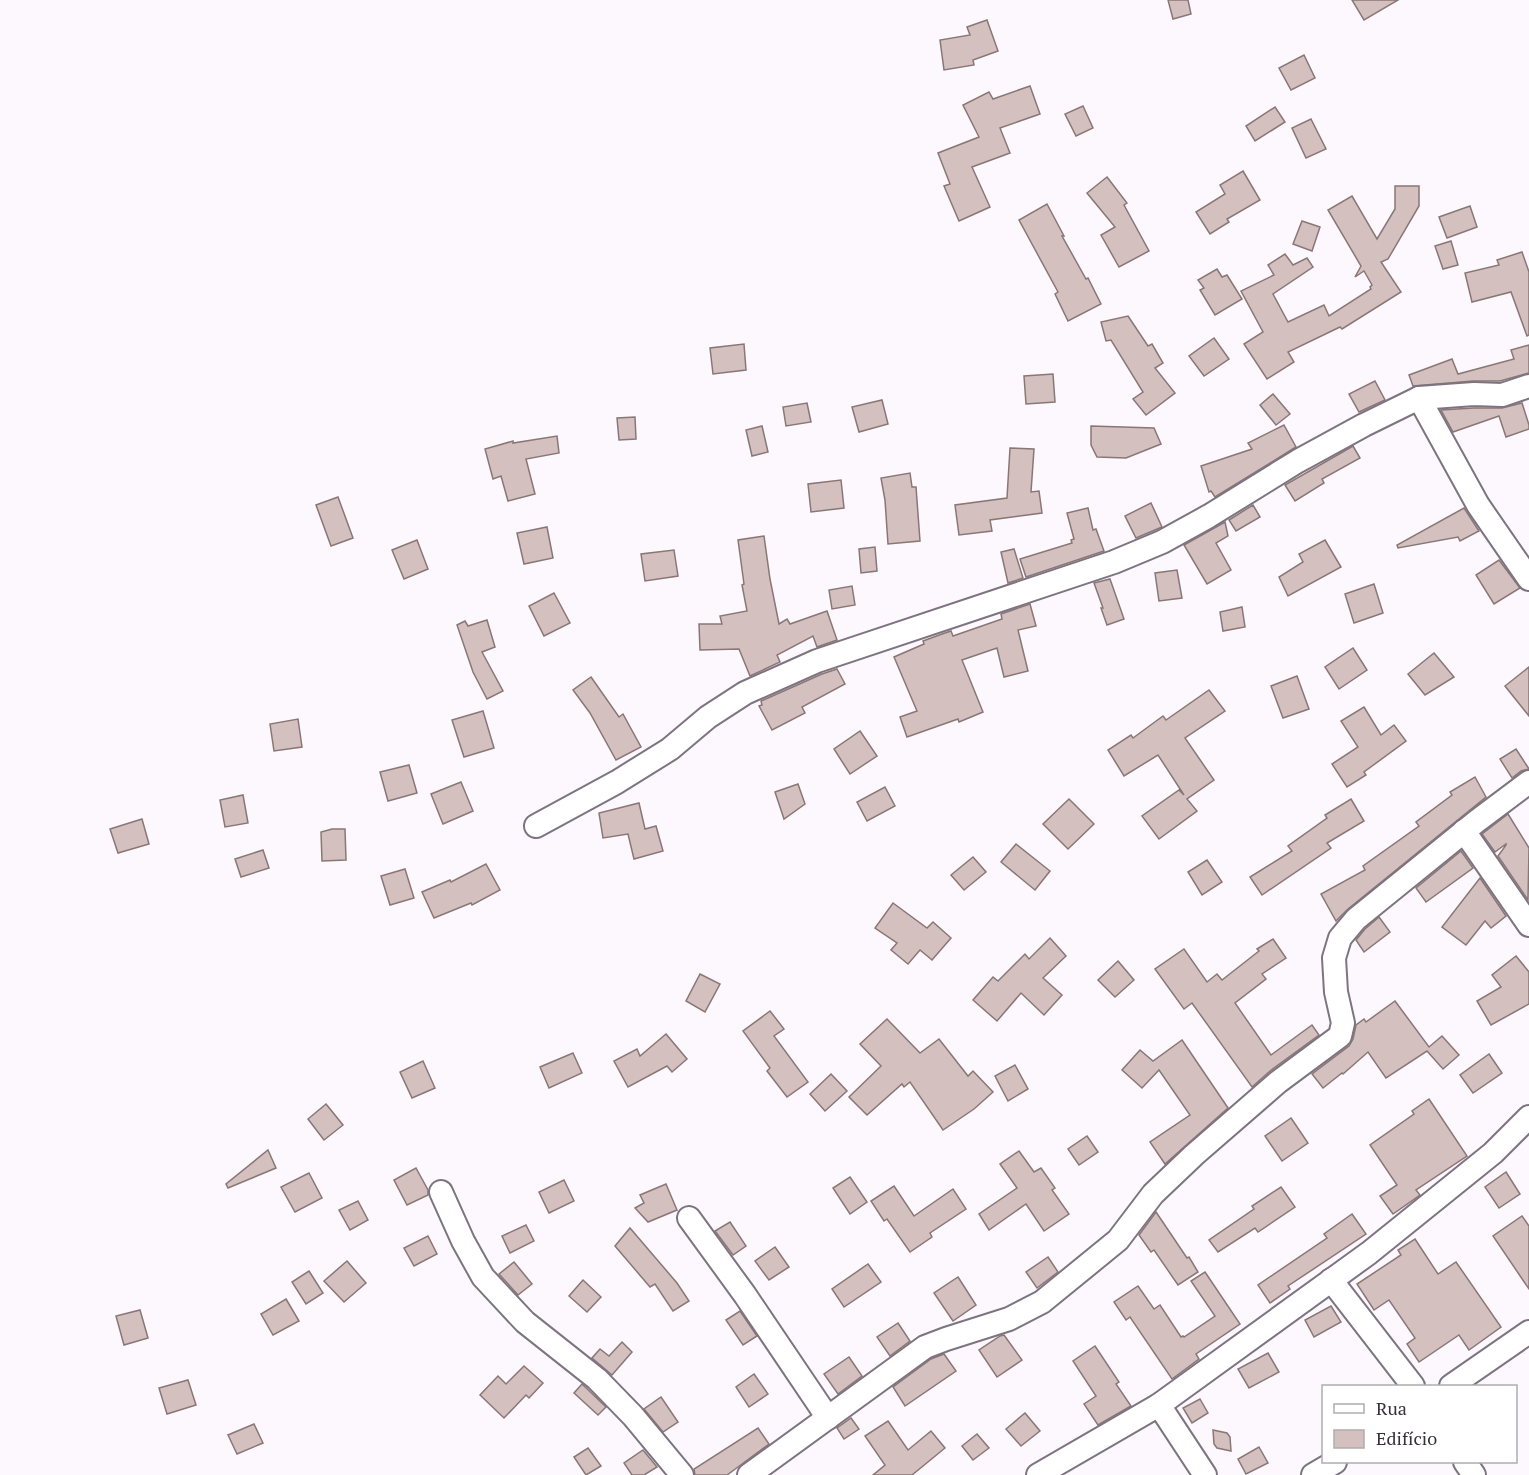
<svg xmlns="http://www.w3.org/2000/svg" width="1529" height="1475" viewBox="0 0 1529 1475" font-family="'PT Serif',serif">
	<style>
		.building { fill: #d4c0bf; stroke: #897776; stroke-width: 1.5 }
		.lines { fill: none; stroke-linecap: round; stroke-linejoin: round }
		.minor-casing { stroke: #7e7481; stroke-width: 26 }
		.minor { stroke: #fff; stroke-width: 22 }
	</style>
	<rect width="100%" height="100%" fill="#fcf8fe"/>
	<g class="building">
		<path d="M1168 0H1188L1191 14 1173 19Z"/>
		<path d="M1352 0H1398L1364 20Z"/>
		<path d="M987 20 998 51 973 60 974 65 944 70 940 40 970 35 967 27Z"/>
		<path d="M1304 55 1315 78 1291 90 1279 68Z"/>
		<path d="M1030 86 1040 114 1000 128 1010 153 972 167 990 207 959 221 944 186 950 184 938 153 979 137 963 105 989 92 993 99Z"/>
		<path d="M1083 106 1093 128 1076 136 1065 114Z"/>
		<path d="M1275 107 1285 122 1255 141 1246 126Z"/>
		<path d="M1311 119 1326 149 1306 158 1292 128Z"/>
		<path d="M1243 171 1260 200 1227 219 1229 222 1210 234 1196 212 1225 194 1220 185Z"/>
		<path d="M1107 177 1127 203 1124 205 1149 251 1119 267 1101 235 1115 227 1087 193Z"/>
		<path d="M1395 186H1419V206L1388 259 1381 262 1401 292 1342 329 1340 327 1288 352 1294 362 1267 379 1244 344 1263 332 1241 291 1274 275 1268 265 1285 254 1293 265 1307 258 1313 267 1273 294 1288 322 1324 305 1329 316 1371 289 1370 287 1372 285 1364 271 1355 277 1361 266 1328 210 1352 196 1377 239 1395 209Z"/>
		<path d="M1047 204 1064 236H1062L1086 279 1088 278 1101 304 1068 321 1055 294 1058 292 1019 220Z"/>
		<path d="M1470 206 1477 227 1447 238 1439 217Z"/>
		<path d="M1302 221 1320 227 1312 251 1293 244Z"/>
		<path d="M1451 241 1458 265 1443 269 1435 246Z"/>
		<path d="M1522 252 1529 272V335L1527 336 1511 292 1472 302 1465 273 1499 265 1497 260Z"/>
		<path d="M1217 269 1222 277 1227 275 1242 299 1215 315 1200 290 1204 288 1198 280Z"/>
		<path d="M1128 316 1148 346 1152 344 1163 363 1155 368 1175 393 1146 415 1133 399 1143 392 1111 340 1106 341 1101 322Z"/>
		<path d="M1214 338 1229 359 1204 376 1189 356Z"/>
		<path d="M744 344 746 370 713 374 710 348Z"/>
		<path d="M1529 345V373L1500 381H1473L1413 386 1409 375 1452 359 1458 374 1514 359 1511 350Z"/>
		<path d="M1053 374 1055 402 1026 404 1024 376Z"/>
		<path d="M1375 381 1385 400 1359 412 1349 394Z"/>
		<path d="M1273 394 1290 414 1276 425 1260 405Z"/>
		<path d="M882 400 888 424 859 432 852 407Z"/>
		<path d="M807 403 811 422 786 426 783 407Z"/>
		<path d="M1522 403 1529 425V429L1506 437 1499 416 1453 432 1441 410 1474 408H1502Z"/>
		<path d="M635 417 636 439 619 440 617 418Z"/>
		<path d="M1284 425 1296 447 1215 497 1211 491 1209 492 1201 466 1252 449 1248 443Z"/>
		<path d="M762 426 768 452 752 456 746 430Z"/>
		<path d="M1091 426 1154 428 1161 444 1126 458 1097 457 1091 445Z"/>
		<path d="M557 436 559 453 526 459 535 494 508 501 501 476 493 479 485 449 513 441V443Z"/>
		<path d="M1353 446 1360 458 1322 479 1324 483 1295 501 1285 485Z"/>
		<path d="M1010 448 1034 449 1031 492 1039 491 1042 513 990 520 992 531 959 535 955 505 1007 498Z"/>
		<path d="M910 473 912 487H916L920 541 888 544 885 500 881 478Z"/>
		<path d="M841 480 844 508 811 512 808 484Z"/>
		<path d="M338 497 353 538 331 546 316 505Z"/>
		<path d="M1151 503 1162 527 1136 538 1125 516Z"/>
		<path d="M1253 505 1260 517 1236 531 1229 520Z"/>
		<path d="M1088 508 1093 530 1096 529 1104 551 1026 577 1020 559 1072 543 1071 540 1074 539 1067 513Z"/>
		<path d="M1464 508 1479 531 1460 541 1458 537 1398 548 1397 545Z"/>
		<path d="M1225 522 1228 536 1216 543 1231 570 1207 584 1184 545Z"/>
		<path d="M547 527 553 558 524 564 517 533Z"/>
		<path d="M764 536 770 579 779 624 787 619 790 624 827 611 837 640 817 647 813 636 777 655 780 662 750 676 739 649 700 650 699 624H722L720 616 747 611 742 585 744 584 738 540Z"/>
		<path d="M417 540 428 569 404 579 392 550Z"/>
		<path d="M1325 540 1341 567 1288 596 1279 577 1303 562 1299 554Z"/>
		<path d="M875 547 877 571 861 573 859 549Z"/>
		<path d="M1014 549 1023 578 1008 583 1001 552Z"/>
		<path d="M674 550 678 576 645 581 641 554Z"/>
		<path d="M1499 560 1520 588 1494 604 1476 575Z"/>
		<path d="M1177 570 1182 598 1159 601 1155 573Z"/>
		<path d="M1110 579 1124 619 1107 625 1101 608H1103L1094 583Z"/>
		<path d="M1374 584 1383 613 1354 623 1345 594Z"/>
		<path d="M852 586 855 605 832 609 829 590Z"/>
		<path d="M554 593 570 623 544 636 529 606Z"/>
		<path d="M1030 604 1036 626 1018 630 1028 671 1004 677 997 648 962 660 983 712 959 722 958 719 907 737 900 717 917 711 894 657 924 644 923 641 942 634 951 631 953 636 1002 619 1001 614Z"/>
		<path d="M1242 607 1245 627 1223 631 1220 612Z"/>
		<path d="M487 620 495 647 482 652 503 691 487 699 473 672 457 625 465 621 468 626Z"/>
		<path d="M1353 648 1367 670 1339 689 1325 667Z"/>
		<path d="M1434 653 1454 677 1425 695 1408 674Z"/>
		<path d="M1529 667V716L1505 686Z"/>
		<path d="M837 669 845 684 802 707 805 713 772 730 759 706 762 705 761 701 822 674Z"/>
		<path d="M1297 676 1309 709 1283 718 1271 686Z"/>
		<path d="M591 677 619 717 623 714 641 747 616 760 590 713 573 690Z"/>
		<path d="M1209 690 1225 711 1185 738 1214 780 1187 799 1197 811 1159 839 1142 816 1179 790 1184 795 1158 755 1124 776 1108 750 1131 735 1133 738 1163 716 1166 720Z"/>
		<path d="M1364 707 1381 735 1394 725 1406 741 1364 772 1366 775 1347 787 1332 764 1358 747 1341 721Z"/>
		<path d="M483 711 494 748 464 757 452 720Z"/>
		<path d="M298 719 302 747 274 751 270 724Z"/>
		<path d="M860 731 877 756 850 774 834 749Z"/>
		<path d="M1516 749 1529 769 1521 771 1512 778 1500 759Z"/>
		<path d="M409 765 417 793 388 801 380 772Z"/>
		<path d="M1475 777 1486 797 1348 909 1336 921 1321 894 1365 870 1363 866 1419 826 1416 822 1452 795 1450 792Z"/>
		<path d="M461 782 473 811 443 824 431 794Z"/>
		<path d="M798 784 805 804 784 819 775 792Z"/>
		<path d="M885 787 895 806 867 821 857 802Z"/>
		<path d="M243 795 248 823 225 827 220 800Z"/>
		<path d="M1069 799 1094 824 1068 849 1043 824Z"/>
		<path d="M1351 799 1364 821 1327 843 1331 848 1262 895 1250 877 1292 851 1288 846 1327 818 1325 815Z"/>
		<path d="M639 803 645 829 656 826 663 851 634 859 628 834 603 838 599 813Z"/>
		<path d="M1508 814 1529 848 1528 900 1498 856 1506 845V844L1495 852 1482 834Z"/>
		<path d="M142 819 149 844 118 853 110 829Z"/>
		<path d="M332 829H345L346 860 322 861 321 832Z"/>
		<path d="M1016 844 1050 871 1035 890 1001 862Z"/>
		<path d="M263 850 269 868 241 877 235 859Z"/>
		<path d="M1461 851 1473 868 1426 902 1416 888Z"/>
		<path d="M973 857 986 872 964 890 951 875Z"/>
		<path d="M1207 860 1222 882 1202 895 1188 872Z"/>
		<path d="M486 864 500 890 472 905 471 903 434 918 422 892 450 880 451 882Z"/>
		<path d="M405 869 414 898 390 905 381 876Z"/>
		<path d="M1480 878 1506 916 1491 928 1485 921 1466 945 1442 927Z"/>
		<path d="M893 903 927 928 933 922 951 938 932 960 920 950 908 964 891 950 897 943 875 928Z"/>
		<path d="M1379 917 1390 932 1364 952 1356 940 1365 929Z"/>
		<path d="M1050 938 1066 956 1043 978 1062 995 1044 1015 1021 993 997 1021 973 1000 993 977 998 981 1025 954 1029 959Z"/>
		<path d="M1273 939 1286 958 1262 974 1266 979 1235 1003 1271 1055 1312 1025 1319 1035 1270 1071 1252 1087 1192 1003 1184 1009 1155 969 1184 949 1207 982 1217 974 1222 980 1259 951 1257 949Z"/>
		<path d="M1516 956 1529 972V1004L1491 1025 1477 1001 1501 987 1492 975Z"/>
		<path d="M1118 961 1134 980 1115 997 1098 980Z"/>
		<path d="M700 974 720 984 705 1012 686 1001Z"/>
		<path d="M1395 1001 1429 1047 1442 1036 1459 1055 1443 1069 1427 1051 1386 1078 1368 1052 1343 1074 1342 1073 1323 1088 1312 1074 1349 1046 1353 1039 1356 1025 1364 1019 1366 1022Z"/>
		<path d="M770 1011 784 1029 774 1036 808 1082 787 1097 767 1071 770 1068 743 1031Z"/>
		<path d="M887 1019 920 1053 939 1039 968 1076 973 1071 993 1092 974 1109 943 1130 910 1082 904 1087 902 1084 867 1115 849 1097 881 1066 860 1044Z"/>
		<path d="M666 1034 687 1059 672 1072 667 1066 628 1087 614 1061 637 1049 640 1056Z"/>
		<path d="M1182 1040 1228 1108 1165 1164 1150 1142 1190 1115 1159 1070 1142 1088 1122 1070 1140 1050 1153 1061Z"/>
		<path d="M573 1053 582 1073 549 1088 540 1067Z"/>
		<path d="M1489 1054 1502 1073 1473 1093 1460 1075Z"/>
		<path d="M423 1061 435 1088 412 1098 400 1072Z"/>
		<path d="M1015 1065 1028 1089 1008 1101 995 1076Z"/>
		<path d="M831 1074 847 1091 825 1111 810 1094Z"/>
		<path d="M1429 1099 1467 1156 1416 1190 1420 1195 1393 1214 1380 1196 1397 1185 1370 1145 1414 1114 1412 1111Z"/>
		<path d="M326 1104 343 1125 324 1140 308 1119Z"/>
		<path d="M1291 1118 1308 1143 1282 1161 1265 1136Z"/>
		<path d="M1087 1136 1098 1152 1079 1165 1068 1149Z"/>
		<path d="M268 1150 276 1168 228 1188 226 1184Z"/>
		<path d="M1019 1151 1034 1172 1041 1168 1055 1188 1052 1190 1069 1214 1044 1231 1026 1204 989 1230 979 1214 1017 1188 1000 1164Z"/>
		<path d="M416 1168 428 1190V1195L407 1205 394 1180Z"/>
		<path d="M1506 1172 1520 1194 1499 1208 1485 1187Z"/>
		<path d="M309 1173 322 1198 295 1212 281 1187Z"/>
		<path d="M850 1177 867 1202 850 1214 833 1188Z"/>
		<path d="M564 1180 574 1201 549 1213 539 1192Z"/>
		<path d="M666 1184 677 1210 648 1222 635 1208 644 1203 640 1195Z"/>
		<path d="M894 1186 914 1216 953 1189 966 1209 930 1233 932 1237 910 1252 887 1219 884 1221 871 1201Z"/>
		<path d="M1281 1187 1295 1207 1258 1232 1255 1228 1218 1252 1209 1240 1254 1209 1252 1206Z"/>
		<path d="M358 1201 368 1220 350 1230 339 1210Z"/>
		<path d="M1156 1212 1187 1258 1189 1257 1198 1272 1178 1285 1154 1250 1151 1252 1139 1235Z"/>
		<path d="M1352 1214 1366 1234 1288 1286 1290 1289 1270 1303 1258 1285 1327 1238 1324 1234Z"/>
		<path d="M1522 1216 1529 1226V1289L1493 1236Z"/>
		<path d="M730 1222 746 1246 733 1255 715 1231Z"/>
		<path d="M526 1225 534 1241 510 1253 502 1236Z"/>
		<path d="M630 1228 677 1283 689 1301 673 1311 655 1284 650 1287 615 1246Z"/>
		<path d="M428 1236 437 1254 414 1266 404 1248Z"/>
		<path d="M1415 1239 1438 1274 1456 1262 1501 1327 1469 1350 1459 1335 1419 1362 1407 1344 1415 1338 1389 1300 1374 1310 1357 1284 1401 1255 1398 1250Z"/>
		<path d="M775 1247 789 1267 769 1280 755 1261Z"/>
		<path d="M1048 1257 1058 1272 1037 1288 1026 1272Z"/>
		<path d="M347 1261 366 1283 344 1302 324 1281Z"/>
		<path d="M514 1262 532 1284 518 1295 499 1274Z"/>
		<path d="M868 1264 881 1282 844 1307 832 1289Z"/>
		<path d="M309 1271 323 1293 306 1304 292 1282Z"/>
		<path d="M1205 1272 1240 1324 1196 1354 1199 1359 1172 1379 1130 1317 1126 1320 1114 1302 1138 1286 1154 1309 1160 1305 1181 1337 1183 1336 1184 1337 1215 1316 1191 1281Z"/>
		<path d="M958 1277 976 1305 953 1321 934 1293Z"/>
		<path d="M583 1280 601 1297 587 1312 569 1296Z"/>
		<path d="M286 1299 299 1321 273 1335 261 1314Z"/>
		<path d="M1331 1306 1341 1322 1314 1337 1305 1320Z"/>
		<path d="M140 1310 148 1338 124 1345 116 1316Z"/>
		<path d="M740 1311 757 1336 743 1345 726 1320Z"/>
		<path d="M898 1323 910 1341 890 1356 877 1337Z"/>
		<path d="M1004 1335 1022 1360 997 1377 979 1350 1000 1336Z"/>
		<path d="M622 1342 632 1352 612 1375 592 1358 600 1349 609 1356Z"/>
		<path d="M1095 1346 1119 1382 1116 1384 1131 1406 1098 1425 1084 1404 1096 1396 1073 1361Z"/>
		<path d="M1268 1353 1279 1372 1249 1388 1238 1369Z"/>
		<path d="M944 1354 956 1371 905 1406 893 1387 931 1359Z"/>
		<path d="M849 1357 862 1376 838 1394 824 1374Z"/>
		<path d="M524 1366 543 1383 529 1398 526 1395 504 1418 480 1395 498 1376 506 1384Z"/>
		<path d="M754 1374 768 1394 749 1407 736 1387Z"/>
		<path d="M188 1380 196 1405 167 1414 159 1388Z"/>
		<path d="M582 1384 606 1407 598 1415 574 1393Z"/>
		<path d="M661 1397 678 1422 663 1432 644 1409Z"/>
		<path d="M1200 1399 1208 1413 1192 1423 1183 1408Z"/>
		<path d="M1025 1413 1040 1431 1021 1446 1006 1429Z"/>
		<path d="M851 1418 859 1429 844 1439 837 1428Z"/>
		<path d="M888 1421 908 1450 931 1431 945 1448 912 1475H873L885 1465 865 1436Z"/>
		<path d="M254 1424 263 1443 237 1454 228 1435Z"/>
		<path d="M758 1428 769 1444 738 1467 727 1475H695L694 1469Z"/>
		<path d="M1213 1430 1227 1433 1230 1437 1231 1451 1217 1448 1214 1444Z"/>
		<path d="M977 1434 989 1448 973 1460 962 1446Z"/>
		<path d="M1259 1447 1268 1463 1246 1474 1238 1459Z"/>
		<path d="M588 1448 601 1466 586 1475 574 1457Z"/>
		<path d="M643 1450 657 1467 644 1475H632L624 1463Z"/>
	</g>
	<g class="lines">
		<defs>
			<g id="minor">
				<path d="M1419 398 1478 505 1529 579"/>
				<path d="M536 826 617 782 670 749 708 717 745 693 817 661 1114 562 1162 542 1209 516 1298 461 1364 425 1419 398 1474 394 1502 395 1529 386"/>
				<path d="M1464 831 1529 925"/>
				<path d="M441 1192 463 1241 483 1277 525 1322 597 1379 633 1416 682 1475"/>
				<path d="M689 1218 745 1295 828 1418"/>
				<path d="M1331 1280 1413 1386"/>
				<path d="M1451 1386 1529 1332"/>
				<path d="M1159 1405 1205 1475"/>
				<path d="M1465 1462 1474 1475"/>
				<path d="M749 1475 925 1347 946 1339 1009 1319 1042 1302 1118 1240 1153 1194 1194 1155 1278 1082 1340 1036 1343 1023 1336 992 1334 958 1340 938 1356 919 1477 821 1529 782"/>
				<path d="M1038 1475 1159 1405 1369 1253 1493 1153 1529 1117"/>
				<path d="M1313 1475 1335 1462"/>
			</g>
		</defs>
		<use href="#minor" class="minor-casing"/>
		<use href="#minor" class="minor"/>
	</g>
	<rect x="1322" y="1385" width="195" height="78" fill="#ffffff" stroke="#aeadaf" stroke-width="1.5"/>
	<rect x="1334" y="1404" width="30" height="9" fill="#ffffff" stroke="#aeadaf" stroke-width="1.5"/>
	<text x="1376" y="1415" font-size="18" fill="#353137">Rua</text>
	<rect x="1334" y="1430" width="30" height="18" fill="#d4c0bf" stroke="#aeadaf" stroke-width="1.5"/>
	<text x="1376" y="1445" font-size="18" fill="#353137">Edifício</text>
</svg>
